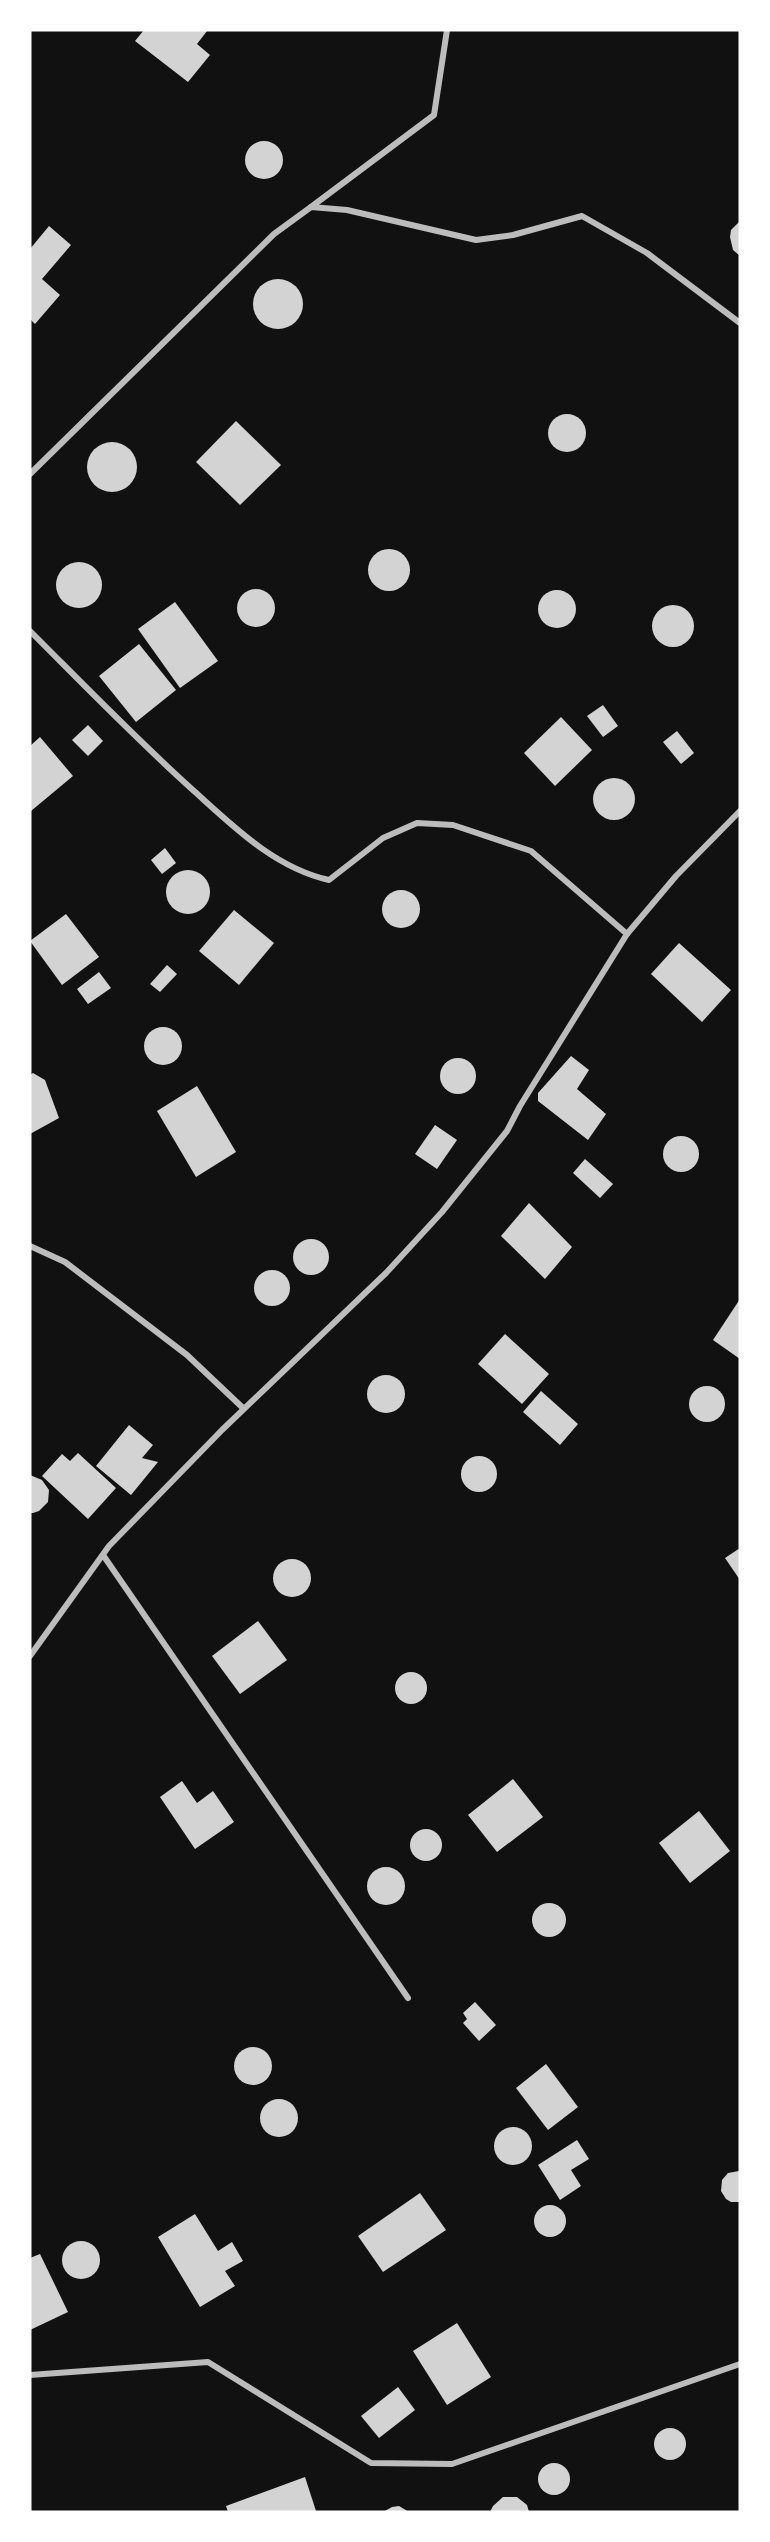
<svg xmlns="http://www.w3.org/2000/svg" width="770" height="2542" viewBox="0 0 770 2542" font-family="'Varela Round',sans-serif">
	<style>
		.building { fill: #d3d3d3 }
		.lines { fill: none; stroke-linecap: round; stroke-linejoin: round }
		.minor { stroke: #bcbcbc; stroke-width: 6 }
	</style>
	<rect width="100%" height="100%" fill="#111"/>
	<g class="building">
		<path d="M144 30H205L207 31 197 44 210 55 188 82 135 41Z"/>
		<circle cx="264" cy="160" r="19"/>
		<path d="M740 221V256L733 250 730 237 731 230Z"/>
		<path d="M49 226 71 245 42 279 60 295 35 324 30 319V249Z"/>
		<circle cx="278" cy="304" r="25"/>
		<circle cx="567" cy="433" r="19"/>
		<path d="M236 421 281 465 240 505 196 462Z"/>
		<circle cx="112" cy="467" r="25"/>
		<circle cx="389" cy="570" r="21"/>
		<circle cx="79" cy="585" r="23"/>
		<circle cx="256" cy="608" r="19"/>
		<circle cx="557" cy="609" r="19"/>
		<path d="M175 602 218 661 180 688 138 629Z"/>
		<circle cx="673" cy="626" r="21"/>
		<path d="M139 644 176 690 136 722 99 676Z"/>
		<path d="M603 705 618 726 603 737 587 716Z"/>
		<path d="M561 717 592 750 555 786 524 753Z"/>
		<path d="M88 725 103 741 88 756 72 740Z"/>
		<path d="M677 731 694 753 681 764 663 742Z"/>
		<path d="M40 737 73 776 31 811 30 746Z"/>
		<circle cx="614" cy="799" r="21"/>
		<path d="M165 848 176 863 162 874 151 860Z"/>
		<circle cx="188" cy="892" r="22"/>
		<circle cx="401" cy="909" r="19"/>
		<path d="M234 910 274 943 239 985 199 951Z"/>
		<path d="M66 914 99 957 62 985 30 941Z"/>
		<path d="M679 943 731 990 702 1022 651 974Z"/>
		<path d="M167 965 177 974 160 992 150 984Z"/>
		<path d="M99 972 111 988 88 1004 77 989Z"/>
		<circle cx="163" cy="1046" r="19"/>
		<path d="M571 1056 589 1070 577 1089 606 1114 588 1140 538 1101V1093Z"/>
		<circle cx="458" cy="1076" r="18"/>
		<path d="M33 1073 45 1080 59 1118 30 1134V1075Z"/>
		<path d="M197 1086 236 1152 196 1177 157 1111Z"/>
		<path d="M435 1125 457 1140 437 1169 415 1154Z"/>
		<circle cx="681" cy="1154" r="18"/>
		<path d="M585 1159 613 1184 600 1198 573 1173Z"/>
		<path d="M529 1203 572 1247 545 1279 501 1236Z"/>
		<circle cx="311" cy="1257" r="18"/>
		<circle cx="272" cy="1288" r="18"/>
		<path d="M740 1299V1359L713 1340Z"/>
		<path d="M505 1334 549 1374 522 1404 478 1364Z"/>
		<circle cx="386" cy="1394" r="19"/>
		<circle cx="707" cy="1404" r="18"/>
		<path d="M541 1391 578 1424 560 1445 523 1412Z"/>
		<path d="M129 1425 153 1445 142 1458 158 1462 131 1495 96 1466Z"/>
		<path d="M78 1453 116 1488 88 1519 42 1476 62 1454 70 1461Z"/>
		<circle cx="479" cy="1474" r="18"/>
		<path d="M30 1475 42 1480 49 1490 48 1502 39 1511 33 1513H30Z"/>
		<path d="M740 1548V1580L725 1558Z"/>
		<circle cx="292" cy="1578" r="19"/>
		<path d="M258 1621 287 1660 240 1694 212 1656Z"/>
		<circle cx="411" cy="1688" r="16"/>
		<path d="M513 1779 543 1817 497 1852 468 1815Z"/>
		<path d="M182 1781 197 1803 213 1791 234 1822 195 1849 160 1797Z"/>
		<path d="M699 1811 730 1851 690 1883 659 1843Z"/>
		<circle cx="426" cy="1845" r="16"/>
		<circle cx="386" cy="1886" r="19"/>
		<circle cx="549" cy="1920" r="17"/>
		<path d="M475 2002 496 2025 479 2041 463 2023 467 2019 463 2013Z"/>
		<circle cx="253" cy="2066" r="19"/>
		<path d="M546 2064 578 2107 548 2130 516 2088Z"/>
		<circle cx="279" cy="2118" r="19"/>
		<circle cx="513" cy="2146" r="19"/>
		<path d="M577 2140 589 2159 571 2170 581 2186 560 2200 538 2165Z"/>
		<path d="M739 2171 740 2202H731L726 2199 721 2191 722 2180 728 2173Z"/>
		<path d="M420 2193 446 2230 383 2272 358 2236Z"/>
		<circle cx="550" cy="2221" r="16"/>
		<path d="M195 2214 218 2251 232 2242 243 2261 225 2271 235 2286 200 2307 158 2237Z"/>
		<circle cx="81" cy="2260" r="19"/>
		<path d="M40 2254 68 2312 30 2330V2258Z"/>
		<path d="M457 2323 491 2377 447 2405 413 2351Z"/>
		<path d="M398 2387 415 2410 379 2438 361 2416Z"/>
		<circle cx="670" cy="2444" r="16"/>
		<circle cx="554" cy="2479" r="16"/>
		<path d="M305 2477 316 2511 228 2512 226 2506Z"/>
		<path d="M503 2497H517L527 2505 529 2512H490L493 2506Z"/>
		<path d="M399 2506 409 2512H383L392 2507Z"/>
	</g>
	<g class="lines">
		<g class="minor">
			<path d="M311 207 434 115 447 30"/>
			<path d="M30 474 274 234 311 207 347 210 476 240 513 235 582 216 647 253 740 323"/>
			<path d="M30 631C84 685 137 740 194 791 234 827 275 868 329 880L383 838 417 823 453 825 531 851 627 934"/>
			<path d="M30 1246 65 1262 187 1355 243 1408"/>
			<path d="M103 1555 408 1998"/>
			<path d="M30 1656 109 1546 222 1430 386 1273 442 1212 507 1131 520 1106 627 934 676 876 740 811"/>
			<path d="M30 2375 208 2362 371 2463 452 2464 740 2364"/>
		</g>
	</g>
	<rect width="770" height="2542" fill="none" stroke="#ffffff" stroke-width="63"/>
</svg>
